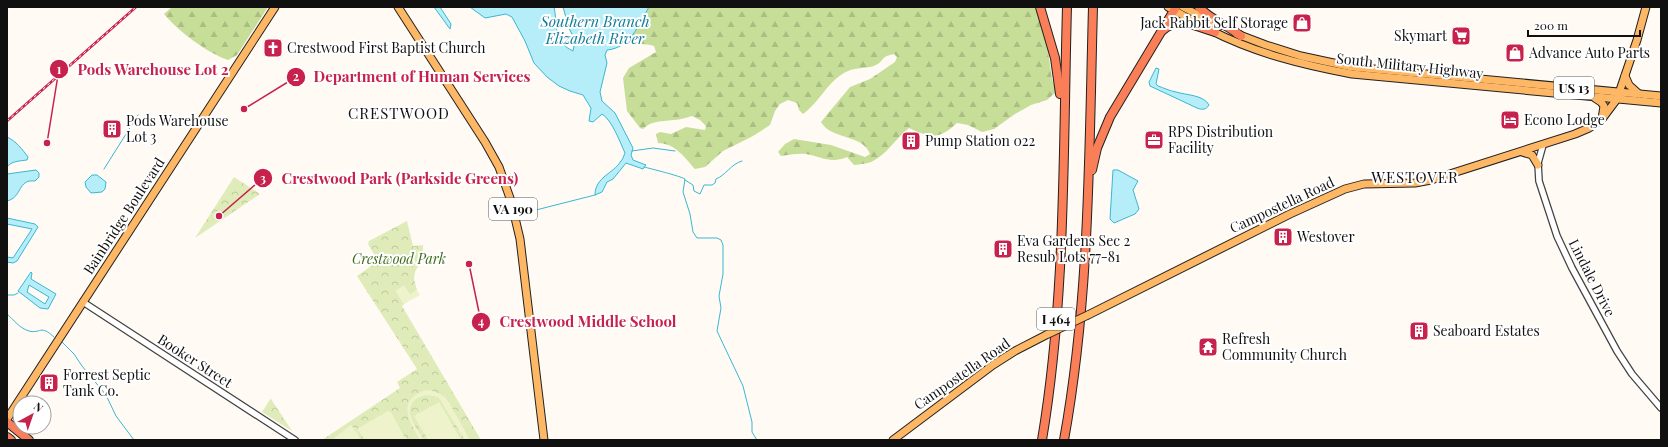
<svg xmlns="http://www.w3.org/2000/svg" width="1668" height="447" viewBox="0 0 1668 447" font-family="'Playfair Display',serif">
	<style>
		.forest { fill: url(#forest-firs) }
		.park { fill: url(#park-crowns) }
		.pitch { fill: #eef3cc }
		.water { fill: #b5eef9; stroke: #39b7d3; fill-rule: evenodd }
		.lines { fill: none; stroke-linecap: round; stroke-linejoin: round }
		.stream { stroke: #39b7d3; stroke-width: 1 }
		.minor-casing { stroke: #434343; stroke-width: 8 }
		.major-casing { stroke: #212121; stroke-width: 9 }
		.highway-casing { stroke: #212121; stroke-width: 10 }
		.minor { stroke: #fff; stroke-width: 5.5 }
		.major { stroke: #fdb765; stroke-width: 7 }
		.highway { stroke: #fa7e57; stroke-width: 8 }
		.rail-casing { stroke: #c7214d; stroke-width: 2.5 }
		.rail { stroke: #fff; stroke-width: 1; stroke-dasharray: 3; stroke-linecap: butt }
		.major-bridge-casing { stroke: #212121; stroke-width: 9; stroke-linecap: butt }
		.major-bridge { stroke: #fdb765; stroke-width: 7 }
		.labels { text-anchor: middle; stroke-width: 4; stroke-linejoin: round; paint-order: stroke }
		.shield { fill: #fff; stroke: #585858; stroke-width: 1 }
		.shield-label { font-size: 13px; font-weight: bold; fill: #101010 }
		.poi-label { font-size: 14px; fill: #101010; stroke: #fff; text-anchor: start }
		.street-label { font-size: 14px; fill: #101010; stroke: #fff }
		.park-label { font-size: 14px; font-style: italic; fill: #3e6c1c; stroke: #fff }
		.water-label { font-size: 15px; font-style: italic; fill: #127c9a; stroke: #fff }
		.neighbourhood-label { font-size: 15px; letter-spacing: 1px; fill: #101010; stroke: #fff }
		.leader { fill: none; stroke: #c7214d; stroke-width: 1.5 }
		.callout-dot { fill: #c7214d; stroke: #fff; stroke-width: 1.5 }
		.mark-label { font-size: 12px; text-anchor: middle; font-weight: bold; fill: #fff }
		.callout-label { font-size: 15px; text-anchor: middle; font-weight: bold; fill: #c7214d; stroke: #fff; stroke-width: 4; stroke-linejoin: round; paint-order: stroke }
	</style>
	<defs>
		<pattern id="forest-firs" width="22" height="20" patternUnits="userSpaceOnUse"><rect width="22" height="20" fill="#c7de99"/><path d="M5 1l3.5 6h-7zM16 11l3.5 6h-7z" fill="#aabd83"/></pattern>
		<pattern id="park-crowns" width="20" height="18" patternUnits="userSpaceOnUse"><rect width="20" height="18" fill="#dfecba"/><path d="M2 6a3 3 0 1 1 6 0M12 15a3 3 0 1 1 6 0" fill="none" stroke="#bec99f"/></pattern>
	</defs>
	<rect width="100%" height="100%" fill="#fffaf3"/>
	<g class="forest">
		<path d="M172 7H268L237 55 228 60C207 53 178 31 164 14Z"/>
		<path d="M649 7H1036L1047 44 1052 79 1056 92 1047 100 1031 105 1015 114 994 129 982 132 968 125 957 123C939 140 930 138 909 128 896 138 888 153 873 161 868 164 860 164 854 165L847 157C831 164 822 157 806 154 798 153 789 155 781 156L778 152 785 144 794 139 831 145 865 157 870 154C863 134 831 140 821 122L850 87 870 79 895 62 897 57 894 54C881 56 884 61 876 65 869 69 856 67 848 71 828 80 820 102 803 114L799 110 797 103 788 100 780 104 775 111 770 125 753 136 723 151 705 167 695 169C685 158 675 143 658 143L656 134 660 132 671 134 686 127 705 130 706 126 700 120 692 116C685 118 679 120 673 120 660 122 653 120 643 129L640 128 627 111 623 78 629 68 656 52 654 46C645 43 637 45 628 41Z"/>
	</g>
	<g class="park">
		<path d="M234 177 260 194 195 238Z"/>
		<path d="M407 221 413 246 423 245V256L415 272 414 279 417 290 410 295 404 286 396 291 404 304 402 306 481 440H322L400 388 397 382 417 369 357 276 378 261 368 244 369 241Z"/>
		<path d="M271 398V399L292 431 262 412Z"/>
	</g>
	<g class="pitch">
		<path d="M404 286 410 295 417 290 420 295 404 304 396 291Z"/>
		<path d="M426 390C435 391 440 393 447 399L470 440H465L439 398C426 391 408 397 410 414 412 423 419 432 424 440H420C409 421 396 400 426 390Z"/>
		<path d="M439 402 461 440H428L414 416Z"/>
		<path d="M388 411 391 412 406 440H365L357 429Z"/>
		<path d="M351 425 358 434 360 440H332Z"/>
	</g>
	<g class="water">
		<path d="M434 7H440L451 24 450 29Z"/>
		<path d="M470 7H554C558 25 552 41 573 51L575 41 569 28 563 7H649C639 25 630 48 607 50L605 55 607 63 600 92 602 101 615 113 633 148 631 155 633 160 646 165 643 169 626 163 613 179 607 182 602 192 595 195C595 177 613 174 621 161 623 159 624 155 625 153 620 142 612 120 602 114L593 122 589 121 591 108 583 95 570 91 559 86 547 77 534 63 525 41 512 17 506 14 485 18Z"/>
		<path d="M1156 68 1159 69 1156 84 1158 86C1164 88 1170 91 1176 92 1186 95 1204 95 1209 105 1206 110 1202 110 1197 108L1150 86 1149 82Z"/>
		<path d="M7 137C16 141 22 149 28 157L27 160C20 161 11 161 7 167Z"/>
		<path d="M36 170 39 173V177L35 181C17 179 23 197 7 201V174Z"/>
		<path d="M1113 170H1118L1138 181 1133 190 1139 209 1135 214 1114 223 1110 219Z"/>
		<path d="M92 175H97L106 182 105 189 102 192 91 193 86 187 85 182Z"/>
		<path d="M7 218 35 224 38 227 17 261 13 263 7 262V257L13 258 32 229 7 224Z"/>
		<path d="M31 272 32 273 31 279 56 294 48 309 40 308 18 291ZM29 285 49 297 45 304 27 292Z"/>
	</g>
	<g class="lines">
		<g class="stream">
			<path d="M632 151 653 148 675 151"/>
			<path d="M644 167C652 169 680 176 685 179L683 192 690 214 693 232 697 238H717L721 240 723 245V274L719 296 721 308 717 331 743 386 752 422V432L757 440"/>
			<path d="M104 169 138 115"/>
			<path d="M685 180 693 185 694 191 700 194 704 185H712L715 183 716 179C726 175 731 164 742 161"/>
			<path d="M536 210 595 195"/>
			<path d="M7 295H14L18 293"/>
			<path d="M7 314C14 320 19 328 29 331 41 334 40 324 54 337"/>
			<path d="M62 342 74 354 82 366 106 395 116 416 134 440"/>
		</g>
		<defs>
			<g id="minor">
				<path d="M1543 145 1538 163 1539 181 1557 236 1572 268 1617 351 1632 374 1661 408"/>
				<path d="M83 302 295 440"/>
			</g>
			<g id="major">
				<path d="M398 7 485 142 499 167 511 201 520 239 544 440"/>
				<path d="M1168 7 1199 24"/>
				<path d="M1183 7 1220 26"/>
				<path d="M1210 30C1255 53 1303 65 1352 74L1661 103"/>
				<path d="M1237 34 1266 45 1301 56 1352 67 1661 96"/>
				<path d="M1625 76 1629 85 1639 94"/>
				<path d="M1595 98 1601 102 1604 106 1602 119"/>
				<path d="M1522 152 1532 155 1538 165"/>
				<path d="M1088 315 1290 214 1345 189 1364 184 1415 183 1431 180 1575 134 1589 128 1602 119 1617 99 1637 40 1646 7"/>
				<path d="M7 419 275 7"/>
				<path d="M893 440 993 365 1015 351 1048 334"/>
			</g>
			<g id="highway">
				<path d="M1040 7 1055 58 1060 94"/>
				<path d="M1199 7C1210 20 1228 25 1241 36"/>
				<path d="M1163 30C1178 16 1198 27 1215 32"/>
				<path d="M1092 170 1097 148 1110 117 1176 7"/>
				<path d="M7 422 29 440"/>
				<path d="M7 437 11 440"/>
				<path d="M1042 440C1066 297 1063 151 1067 7"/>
				<path d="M1064 440C1090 297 1089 152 1093 7"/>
			</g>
		</defs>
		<use href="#minor" class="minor-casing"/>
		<use href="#major" class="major-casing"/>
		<use href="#highway" class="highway-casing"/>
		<use href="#minor" class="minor"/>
		<use href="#major" class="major"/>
		<use href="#highway" class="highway"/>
		<defs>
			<path id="rail" d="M7 121 136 7"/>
		</defs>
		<use href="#rail" class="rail-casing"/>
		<use href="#rail" class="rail"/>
		<defs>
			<path id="major-bridge" d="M1048 334 1088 315"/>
		</defs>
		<use href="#major-bridge" class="major-bridge-casing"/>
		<use href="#major-bridge" class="major-bridge"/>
	</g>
	<defs>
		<symbol id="shop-square" viewBox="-11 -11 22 22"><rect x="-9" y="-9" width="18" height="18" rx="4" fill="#c7214d" stroke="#fff"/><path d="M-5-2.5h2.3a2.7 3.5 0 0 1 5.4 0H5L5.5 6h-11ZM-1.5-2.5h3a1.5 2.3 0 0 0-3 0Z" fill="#fff"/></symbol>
		<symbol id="supermarket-square" viewBox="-11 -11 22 22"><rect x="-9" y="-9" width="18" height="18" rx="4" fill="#c7214d" stroke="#fff"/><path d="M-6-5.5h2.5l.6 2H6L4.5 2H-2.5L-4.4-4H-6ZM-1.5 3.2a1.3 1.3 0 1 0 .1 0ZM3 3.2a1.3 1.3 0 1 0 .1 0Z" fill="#fff"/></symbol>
		<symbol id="church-square" viewBox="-11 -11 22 22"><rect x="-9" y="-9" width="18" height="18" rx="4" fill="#c7214d" stroke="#fff"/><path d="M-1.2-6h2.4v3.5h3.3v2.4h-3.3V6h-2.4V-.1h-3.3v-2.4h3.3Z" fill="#fff"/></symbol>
		<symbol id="hotel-square" viewBox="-11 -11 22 22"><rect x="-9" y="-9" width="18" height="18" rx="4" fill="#c7214d" stroke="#fff"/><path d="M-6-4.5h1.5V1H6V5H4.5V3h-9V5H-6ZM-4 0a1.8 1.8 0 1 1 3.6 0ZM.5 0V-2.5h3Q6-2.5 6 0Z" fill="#fff"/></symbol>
		<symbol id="building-square" viewBox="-11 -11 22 22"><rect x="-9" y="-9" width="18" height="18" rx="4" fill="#c7214d" stroke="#fff"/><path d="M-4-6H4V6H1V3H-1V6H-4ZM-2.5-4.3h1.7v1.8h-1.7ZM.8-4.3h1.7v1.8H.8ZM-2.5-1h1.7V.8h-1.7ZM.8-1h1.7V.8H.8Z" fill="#fff"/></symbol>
		<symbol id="office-square" viewBox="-11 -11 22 22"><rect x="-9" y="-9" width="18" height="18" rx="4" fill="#c7214d" stroke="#fff"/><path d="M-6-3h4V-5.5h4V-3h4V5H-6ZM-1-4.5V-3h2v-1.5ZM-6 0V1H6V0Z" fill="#fff"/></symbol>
		<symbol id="temple-square" viewBox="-11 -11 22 22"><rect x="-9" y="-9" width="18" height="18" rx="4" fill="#c7214d" stroke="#fff"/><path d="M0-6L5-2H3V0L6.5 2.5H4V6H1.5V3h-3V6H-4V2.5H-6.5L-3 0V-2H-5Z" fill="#fff"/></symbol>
	</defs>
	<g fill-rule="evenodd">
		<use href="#shop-square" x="1291" y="12" width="22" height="22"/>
		<use href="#supermarket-square" x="1450" y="25" width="22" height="22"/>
		<use href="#church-square" x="262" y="37" width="22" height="22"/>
		<use href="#shop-square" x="1504" y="42" width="22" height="22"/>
		<use href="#hotel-square" x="1499" y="109" width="22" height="22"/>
		<use href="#building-square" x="101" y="118" width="22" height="22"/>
		<use href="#office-square" x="1143" y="129" width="22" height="22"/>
		<use href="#building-square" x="900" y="130" width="22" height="22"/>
		<use href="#building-square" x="1272" y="226" width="22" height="22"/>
		<use href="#building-square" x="992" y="238" width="22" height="22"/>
		<use href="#building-square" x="1408" y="320" width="22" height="22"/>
		<use href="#temple-square" x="1197" y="336" width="22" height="22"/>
		<use href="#building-square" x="38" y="372" width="22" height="22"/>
	</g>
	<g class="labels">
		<g class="shield">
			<rect x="1554" y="77" width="40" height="22" rx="3"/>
			<rect x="489" y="198" width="48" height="22" rx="3"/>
			<rect x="1037" y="308" width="38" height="22" rx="3"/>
		</g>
		<g class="shield-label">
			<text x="1574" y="93">US 13</text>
			<text x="513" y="214">VA 190</text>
			<text x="1056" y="324">I 464</text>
		</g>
		<g class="poi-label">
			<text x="1288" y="28" text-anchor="end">Jack Rabbit Self Storage</text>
			<text x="1447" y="41" text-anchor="end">Skymart</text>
			<text x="287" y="53">Crestwood First Baptist Church</text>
			<text x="1529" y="58">Advance Auto Parts</text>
			<text x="1524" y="125">Econo Lodge</text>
			<text x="126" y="126">Pods Warehouse<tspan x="126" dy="16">Lot 3</tspan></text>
			<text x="1168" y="137">RPS Distribution<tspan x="1168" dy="16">Facility</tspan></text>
			<text x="925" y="146">Pump Station 022</text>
			<text x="1297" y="242">Westover</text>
			<text x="1017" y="246">Eva Gardens Sec 2<tspan x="1017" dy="16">Resub Lots 77-81</tspan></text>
			<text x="1433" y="336">Seaboard Estates</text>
			<text x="1222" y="344">Refresh<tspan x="1222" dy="16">Community Church</tspan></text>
			<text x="63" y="380">Forrest Septic<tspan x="63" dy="16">Tank Co.</tspan></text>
		</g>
		<g class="street-label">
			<text transform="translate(1410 66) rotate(6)" y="5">South Military Highway</text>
			<text transform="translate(1282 205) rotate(-25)" y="5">Campostella Road</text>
			<text transform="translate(124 216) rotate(-57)" y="5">Bainbridge Boulevard</text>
			<text transform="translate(1592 278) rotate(63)" y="5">Lindale Drive</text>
			<text transform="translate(195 361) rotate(33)" y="5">Booker Street</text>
			<text transform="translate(962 374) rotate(-35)" y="5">Campostella Road</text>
		</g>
		<g class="park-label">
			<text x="399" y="264">Crestwood Park</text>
		</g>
		<g class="water-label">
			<text x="595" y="27">Southern Branch<tspan x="595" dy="17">Elizabeth River</tspan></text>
		</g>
		<g class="neighbourhood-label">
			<text x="399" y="119">CRESTWOOD</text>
			<text x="1415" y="183">WESTOVER</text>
		</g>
	</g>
	<path class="leader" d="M47 143L59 69M244 109L296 77M219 216L263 178M469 264L481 322"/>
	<g class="callout-dot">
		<circle cx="47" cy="143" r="4"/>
		<circle cx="244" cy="109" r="4"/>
		<circle cx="219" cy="216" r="4"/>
		<circle cx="469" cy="264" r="4"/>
		<circle cx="59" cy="69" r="10"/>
		<circle cx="296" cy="77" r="10"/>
		<circle cx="263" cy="178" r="10"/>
		<circle cx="481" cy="322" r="10"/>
	</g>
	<g class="mark-label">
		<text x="59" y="74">1</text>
		<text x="296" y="81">2</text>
		<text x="263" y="183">3</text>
		<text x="481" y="326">4</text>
	</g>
	<g class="callout-label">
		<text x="153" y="75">Pods Warehouse Lot 2</text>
		<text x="422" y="82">Department of Human Services</text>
		<text x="400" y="184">Crestwood Park (Parkside Greens)</text>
		<text x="588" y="327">Crestwood Middle School</text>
	</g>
	<rect width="1668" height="447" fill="none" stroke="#101010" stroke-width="16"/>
	<g transform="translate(32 415) rotate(40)"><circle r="19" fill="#ffffff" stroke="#9f9f9f"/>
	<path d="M0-3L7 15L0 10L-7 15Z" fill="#c7214d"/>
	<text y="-6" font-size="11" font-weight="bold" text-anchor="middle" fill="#101010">N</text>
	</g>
	<path d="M1528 30v6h112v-6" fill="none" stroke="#101010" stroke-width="2"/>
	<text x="1534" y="30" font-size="12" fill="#101010" stroke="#ffffff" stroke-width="3" paint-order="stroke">200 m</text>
</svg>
